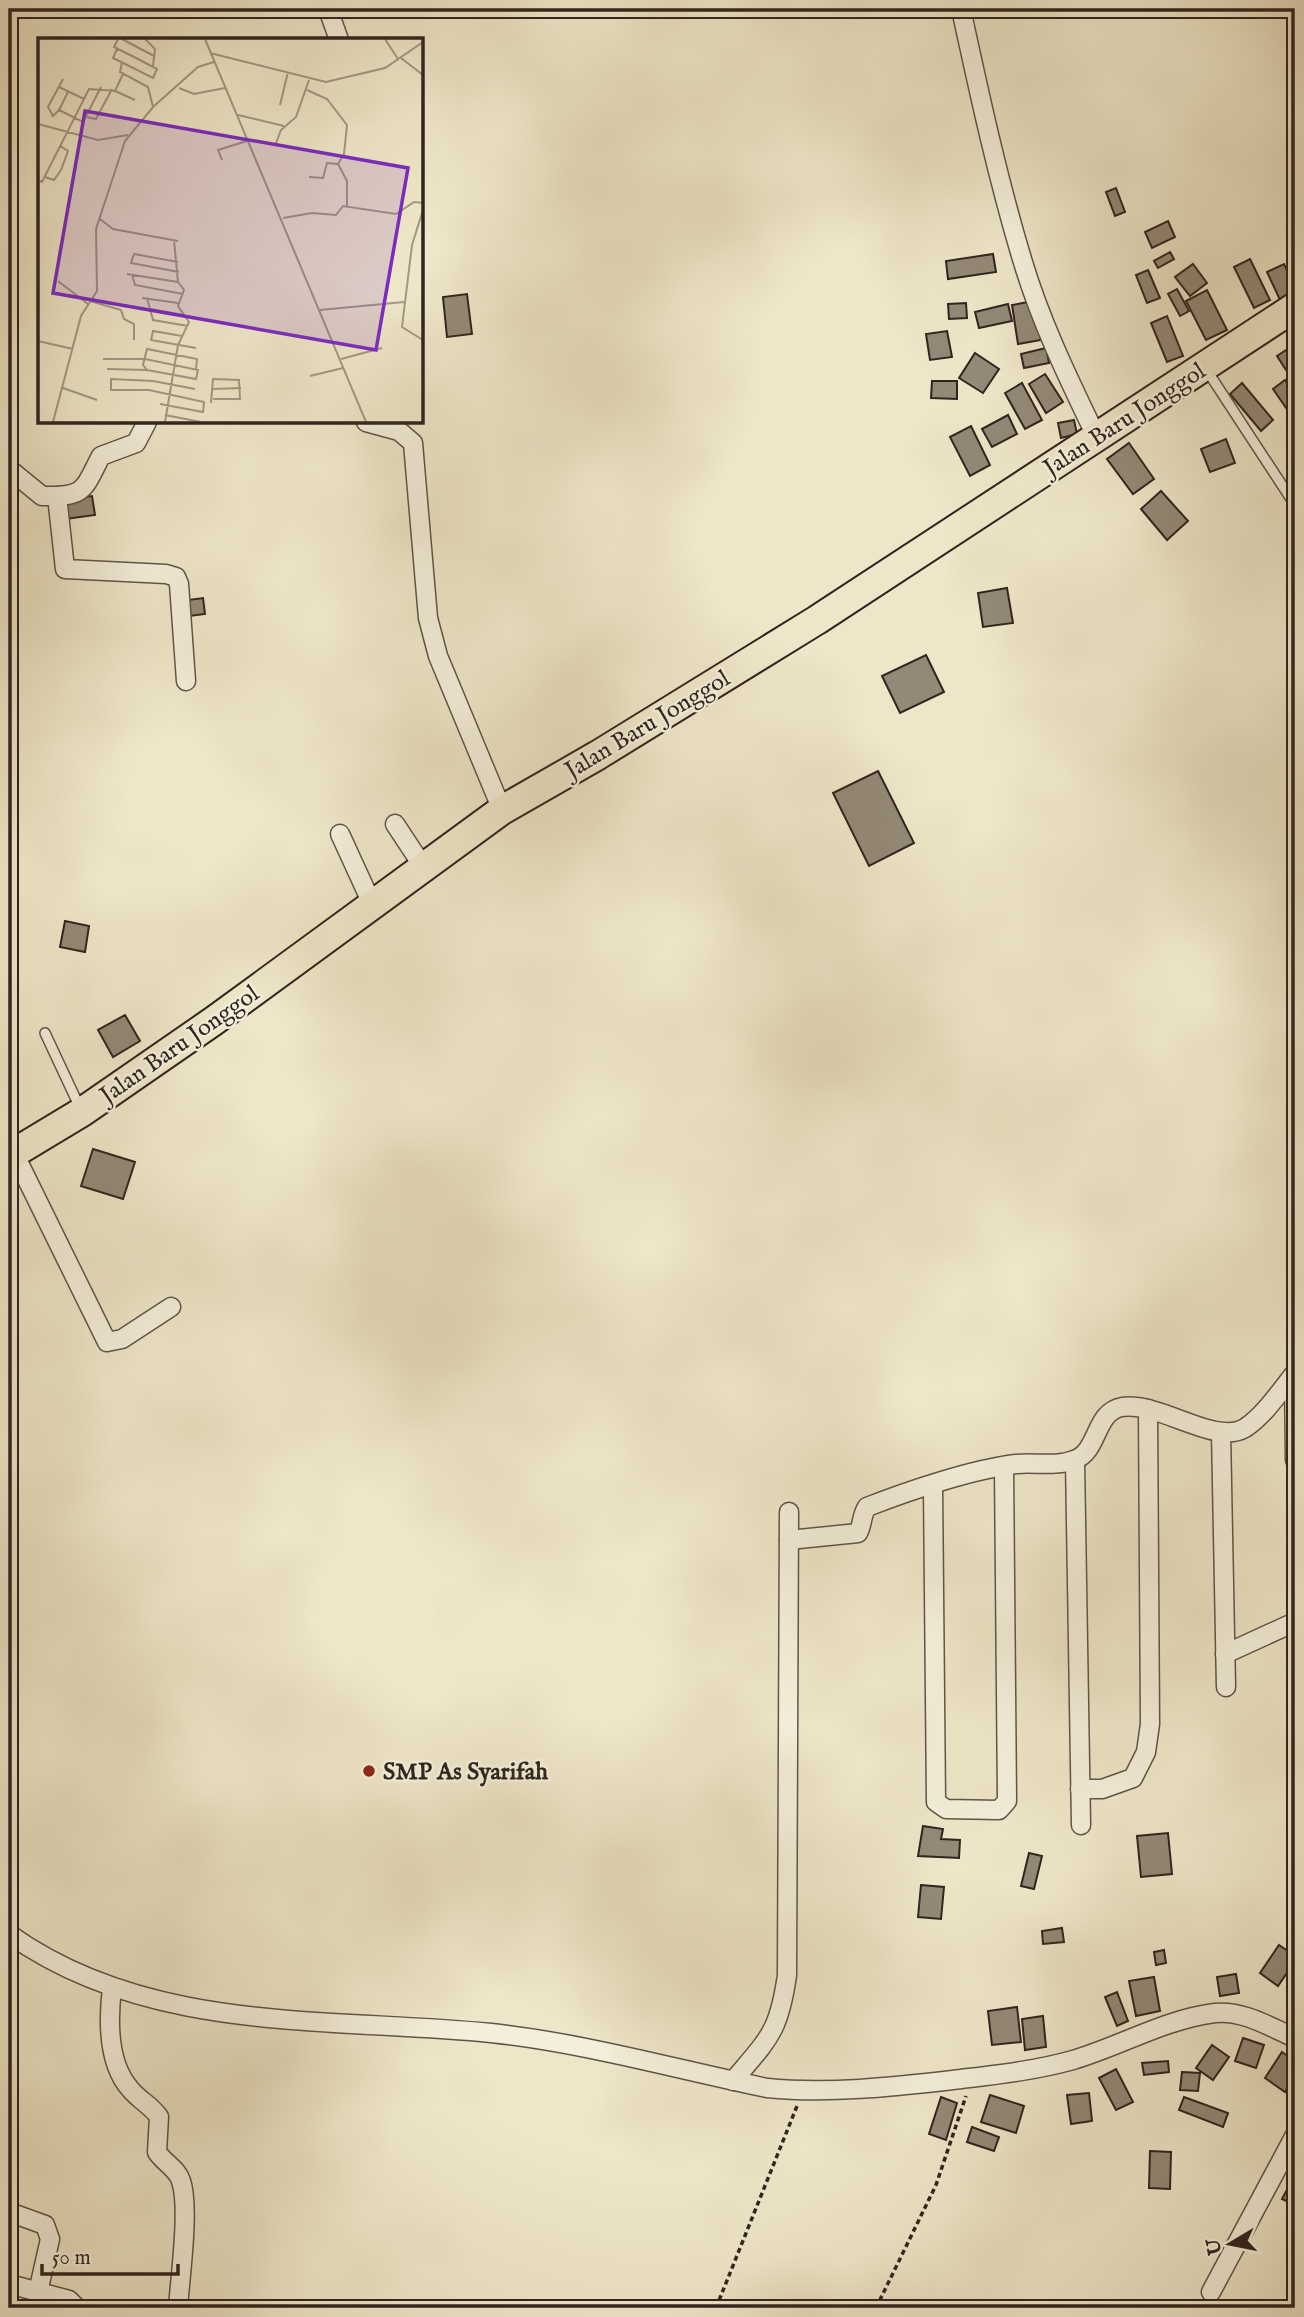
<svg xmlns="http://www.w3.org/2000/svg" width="1304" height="2317" viewBox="0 0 1304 2317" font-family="'IM FELL English',serif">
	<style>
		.building { fill: #938977; stroke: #30241f; stroke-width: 2 }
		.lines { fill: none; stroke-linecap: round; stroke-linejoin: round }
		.service-casing { stroke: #605449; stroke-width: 12 }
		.minor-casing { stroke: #605449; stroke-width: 21 }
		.primary-casing { stroke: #30241f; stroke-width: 32 }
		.path { stroke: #30241f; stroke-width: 3.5; stroke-dasharray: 5 3.5; stroke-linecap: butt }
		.service { stroke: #f4efdb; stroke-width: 9 }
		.minor { stroke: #f4efdb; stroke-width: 18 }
		.primary { stroke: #eee6c8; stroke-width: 28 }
		.poi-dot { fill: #8f2418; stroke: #f4efdb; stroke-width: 2.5 }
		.labels { text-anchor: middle; stroke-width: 5; stroke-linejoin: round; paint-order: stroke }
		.street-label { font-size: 24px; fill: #30241f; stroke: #f4efdb }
		.poi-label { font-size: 24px; font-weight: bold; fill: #30241f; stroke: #f4efdb; text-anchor: start }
		.inset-road { fill: none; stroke: #a29884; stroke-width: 2 }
		.view { fill: #7b2cbf; fill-opacity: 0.15; stroke: #7b2cbf; stroke-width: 3.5 }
		.inset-edge { fill: none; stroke: #30241f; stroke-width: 3.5 }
	</style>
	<rect width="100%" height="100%" fill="#eee6c8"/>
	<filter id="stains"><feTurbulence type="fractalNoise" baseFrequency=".00286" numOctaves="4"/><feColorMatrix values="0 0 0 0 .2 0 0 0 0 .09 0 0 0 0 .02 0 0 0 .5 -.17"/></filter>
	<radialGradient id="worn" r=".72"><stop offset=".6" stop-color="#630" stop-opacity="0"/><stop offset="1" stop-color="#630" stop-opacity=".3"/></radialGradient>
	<g class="building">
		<path d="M1116 188 1125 212 1115 216 1106 192Z"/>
		<path d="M1168 221 1175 237 1152 248 1145 232Z"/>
		<path d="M1170 252 1174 259 1158 268 1154 261Z"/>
		<path d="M993 254 996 272 948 279 946 261Z"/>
		<path d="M1250 259 1270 300 1254 308 1234 267Z"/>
		<path d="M1193 264 1207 283 1190 296 1175 277Z"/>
		<path d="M1284 264 1295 288V295L1281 302 1267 272Z"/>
		<path d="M1148 270 1160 298 1147 303 1136 275Z"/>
		<path d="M1177 289 1189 311 1180 316 1168 294Z"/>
		<path d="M1207 290 1227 330 1206 340 1186 301Z"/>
		<path d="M467 294 472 334 447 337 443 297Z"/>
		<path d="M1034 301 1041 340 1018 344 1012 305Z"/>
		<path d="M966 303 967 318 949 319 948 304Z"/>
		<path d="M1008 304 1012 321 979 328 975 312Z"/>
		<path d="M1167 316 1183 356 1167 362 1151 323Z"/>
		<path d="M947 331 952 357 930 360 926 334Z"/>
		<path d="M1295 344V363L1286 370 1277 356Z"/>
		<path d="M1046 348 1049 363 1024 368 1021 354Z"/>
		<path d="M975 353 999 369 983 393 959 378Z"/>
		<path d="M1045 374 1063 402 1046 413 1029 384Z"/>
		<path d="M1285 380 1295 395V412L1291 415 1273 389Z"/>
		<path d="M932 381H957V399L931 398Z"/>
		<path d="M1022 383 1042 420 1025 429 1005 393Z"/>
		<path d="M1242 383 1273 420 1261 431 1230 394Z"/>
		<path d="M1008 415 1017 434 992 447 982 429Z"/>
		<path d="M1074 420 1077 434 1061 438 1058 423Z"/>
		<path d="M971 426 990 465 970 476 950 437Z"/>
		<path d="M1226 439 1235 463 1210 472 1201 449Z"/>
		<path d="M1129 443 1154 479 1133 494 1107 459Z"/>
		<path d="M1161 491 1188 521 1167 540 1141 509Z"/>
		<path d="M92 496 95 515 65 519 63 500Z"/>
		<path d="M1007 588 1013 623 983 627 978 593Z"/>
		<path d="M203 598 205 614 190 616 188 600Z"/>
		<path d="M926 655 944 692 900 713 882 676Z"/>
		<path d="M878 771 914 843 869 866 833 793Z"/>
		<path d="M65 921 89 926 85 952 60 947Z"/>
		<path d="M125 1015 140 1041 113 1057 98 1030Z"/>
		<path d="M93 1149 135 1162 123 1199 81 1186Z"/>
		<path d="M923 1826 943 1829 941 1839 960 1840 959 1858 918 1856Z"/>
		<path d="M1168 1833 1172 1874 1141 1877 1137 1836Z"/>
		<path d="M1029 1853 1042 1856 1034 1889 1021 1886Z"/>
		<path d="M921 1885 944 1887 941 1919 918 1917Z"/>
		<path d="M1062 1928 1064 1942 1043 1944 1042 1931Z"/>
		<path d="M1279 1945 1295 1956V1961L1278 1986 1260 1973Z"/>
		<path d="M1164 1950 1166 1963 1156 1965 1154 1952Z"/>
		<path d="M1236 1974 1239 1993 1220 1996 1217 1977Z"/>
		<path d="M1154 1977 1160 2011 1136 2016 1129 1981Z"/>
		<path d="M1117 1992 1128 2021 1117 2026 1105 1997Z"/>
		<path d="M1017 2007 1021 2042 992 2045 988 2011Z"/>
		<path d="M1043 2016 1046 2047 1025 2050 1022 2019Z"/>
		<path d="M1243 2038 1264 2045 1256 2068 1235 2061Z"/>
		<path d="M1212 2045 1229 2057 1213 2080 1196 2068Z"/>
		<path d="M1282 2052 1295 2061V2077L1285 2092 1265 2078Z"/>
		<path d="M1168 2061 1169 2072 1144 2075 1142 2063Z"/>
		<path d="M1116 2069 1133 2102 1116 2110 1099 2078Z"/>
		<path d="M1182 2072 1200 2073 1198 2091 1180 2090Z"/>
		<path d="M1089 2093 1092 2121 1071 2124 1067 2095Z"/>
		<path d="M990 2095 1024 2106 1016 2133 981 2122Z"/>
		<path d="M941 2097 957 2103 946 2140 929 2134Z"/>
		<path d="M1184 2097 1228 2113 1223 2127 1179 2110Z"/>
		<path d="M972 2127 999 2137 994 2151 967 2142Z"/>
		<path d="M1150 2151 1171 2152 1170 2189 1149 2188Z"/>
		<path d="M1290 2184 1295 2187V2205L1282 2199Z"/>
	</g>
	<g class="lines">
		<defs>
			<g id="service">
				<path d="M1206 369 1295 505"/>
				<path d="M45 1033 81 1110"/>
			</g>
			<g id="minor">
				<path d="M328 9 339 40"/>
				<path d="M961 9C979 92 997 176 1022 259 1040 320 1068 378 1096 436"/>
				<path d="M366 422 399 431 413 443 428 618 438 656 502 810"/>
				<path d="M9 469 42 496C86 497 83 490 101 456L136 443 147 422"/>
				<path d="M57 496 65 569 166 574 176 577 179 584 186 681"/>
				<path d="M395 824 424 868"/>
				<path d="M340 834 373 906"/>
				<path d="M14 1153 107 1342 122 1339 171 1307"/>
				<path d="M1294 1375 1295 1460"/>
				<path d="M1221 1432 1226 1687"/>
				<path d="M1075 1460 1081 1825"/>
				<path d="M933 1486 936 1802 946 1809 999 1810 1007 1801 1004 1467"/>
				<path d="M789 1540 858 1533C863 1524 861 1516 867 1507 908 1491 973 1469 1016 1464 1035 1462 1055 1467 1074 1460 1099 1452 1094 1412 1122 1407 1159 1401 1215 1446 1245 1428 1264 1416 1281 1390 1295 1373"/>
				<path d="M1225 1654 1295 1622"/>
				<path d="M1080 1789H1102L1133 1778 1146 1752 1150 1724 1148 1409"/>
				<path d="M9 1934C149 2034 327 2017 491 2033 584 2043 675 2069 767 2088 829 2094 891 2087 953 2080 993 2075 1034 2071 1073 2060 1120 2046 1166 2019 1215 2013 1243 2010 1270 2027 1295 2038"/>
				<path d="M112 1988C108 2021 107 2064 131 2090 139 2100 152 2106 159 2117L157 2152C164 2163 177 2168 181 2181 190 2207 180 2278 178 2308"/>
				<path d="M733 2081C769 2038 779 2032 787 1975L789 1512"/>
				<path d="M9 2212 45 2225 50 2239 38 2292"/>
				<path d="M9 2284 69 2300 77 2308"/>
				<path d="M1211 2292 1295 2135"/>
			</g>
			<path id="primary" d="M9 1156 82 1112 215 1020 502 810 598 755 817 620 1295 307"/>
		</defs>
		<use href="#service" class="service-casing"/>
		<use href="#minor" class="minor-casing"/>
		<use href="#primary" class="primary-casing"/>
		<g class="path">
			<path d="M716 2308 797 2106"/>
			<path d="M876 2308 936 2185 966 2096"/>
		</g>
		<use href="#service" class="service"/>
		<use href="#minor" class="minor"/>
		<use href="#primary" class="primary"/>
	</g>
	<circle class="poi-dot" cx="369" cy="1771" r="7"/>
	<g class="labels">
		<g class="street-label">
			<text transform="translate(1124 419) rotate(-33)" y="8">Jalan Baru Jonggol</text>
			<text transform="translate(647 724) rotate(-31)" y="8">Jalan Baru Jonggol</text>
			<text transform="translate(179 1044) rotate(-35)" y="8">Jalan Baru Jonggol</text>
		</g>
		<g class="poi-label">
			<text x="383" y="1779">SMP As Syarifah</text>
		</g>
	</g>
	<g transform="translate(38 38)">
		<rect width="385" height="385" fill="#eee6c8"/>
		<path class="inset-road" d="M84 1 116 18M107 1 117 11 115 28M167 1 328 384M347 1 360 21M79 11 75 20 115 40 119 31 98 20 76 9 80 1M172 15 288 44 347 30 385 4M363 20 385 37M84 24 82 34 110 49 115 69M21 49 46 61M141 50 156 56 187 50M269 52 289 61 309 87 306 116 300 126 309 143V169M77 53 97 62M30 54 21 72 45 84 63 49M242 67 250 34M21 72 15 78 10 69 25 41M200 77 246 88M49 79 58 81 74 51M0 86 60 102 90 97M238 105 243 92 258 79 271 42M184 122 180 112 209 103M7 139 16 142 23 132 30 113 22 108M271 139 285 140 289 125 300 126M0 142 4 144 51 51 77 53 85 36M385 172 374 207 364 289 385 302M245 180 274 175 298 177 305 168 358 176 376 164 385 165M62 181 75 191 140 203M140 224 96 216 93 225 141 234M89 236 140 244M94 237 97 247 145 256M20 243 50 266M104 260 140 265M109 260 115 282 150 288M52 263 83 272 86 281 96 286V302M112 271 146 277M282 272 366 264M144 298 115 293 113 302 158 310M0 303 35 311M65 321H107L160 332 158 341 109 332 69 331M303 321 344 310M109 332 105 327 109 311 159 321 158 331M272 338 305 330M25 350 59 362M175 351 203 350M173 365 175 341 201 342 202 361H175M122 366 165 374 166 364 111 352H73V341L115 343 157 351M127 377 163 384M15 384 43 278 59 253 58 191 87 103 115 69 160 29 176 24M127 384 140 307 151 284 140 268 146 252 140 244 136 202"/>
		<path class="view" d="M47 73 370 130 338 312 15 255Z"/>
		<rect width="385" height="385" class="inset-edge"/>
	</g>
	<rect width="1304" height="2317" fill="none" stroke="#eee6c8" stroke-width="35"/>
	<rect x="10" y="10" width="1283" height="2296" fill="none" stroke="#30241f" stroke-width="3.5"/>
	<rect x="18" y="18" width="1269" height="2282" fill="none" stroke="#30241f" stroke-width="2"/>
	<g transform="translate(1230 2244) rotate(260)" stroke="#f4efdb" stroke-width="5" paint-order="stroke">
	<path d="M0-5L12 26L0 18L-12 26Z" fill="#30241f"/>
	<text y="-10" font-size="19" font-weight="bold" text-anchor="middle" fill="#30241f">U</text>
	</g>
	<path d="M42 2264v10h136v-10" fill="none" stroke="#30241f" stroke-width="3.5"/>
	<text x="52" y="2264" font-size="21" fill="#30241f" stroke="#f4efdb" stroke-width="5" paint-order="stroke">50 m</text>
	<rect width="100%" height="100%" filter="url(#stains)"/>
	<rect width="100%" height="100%" fill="url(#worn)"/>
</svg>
